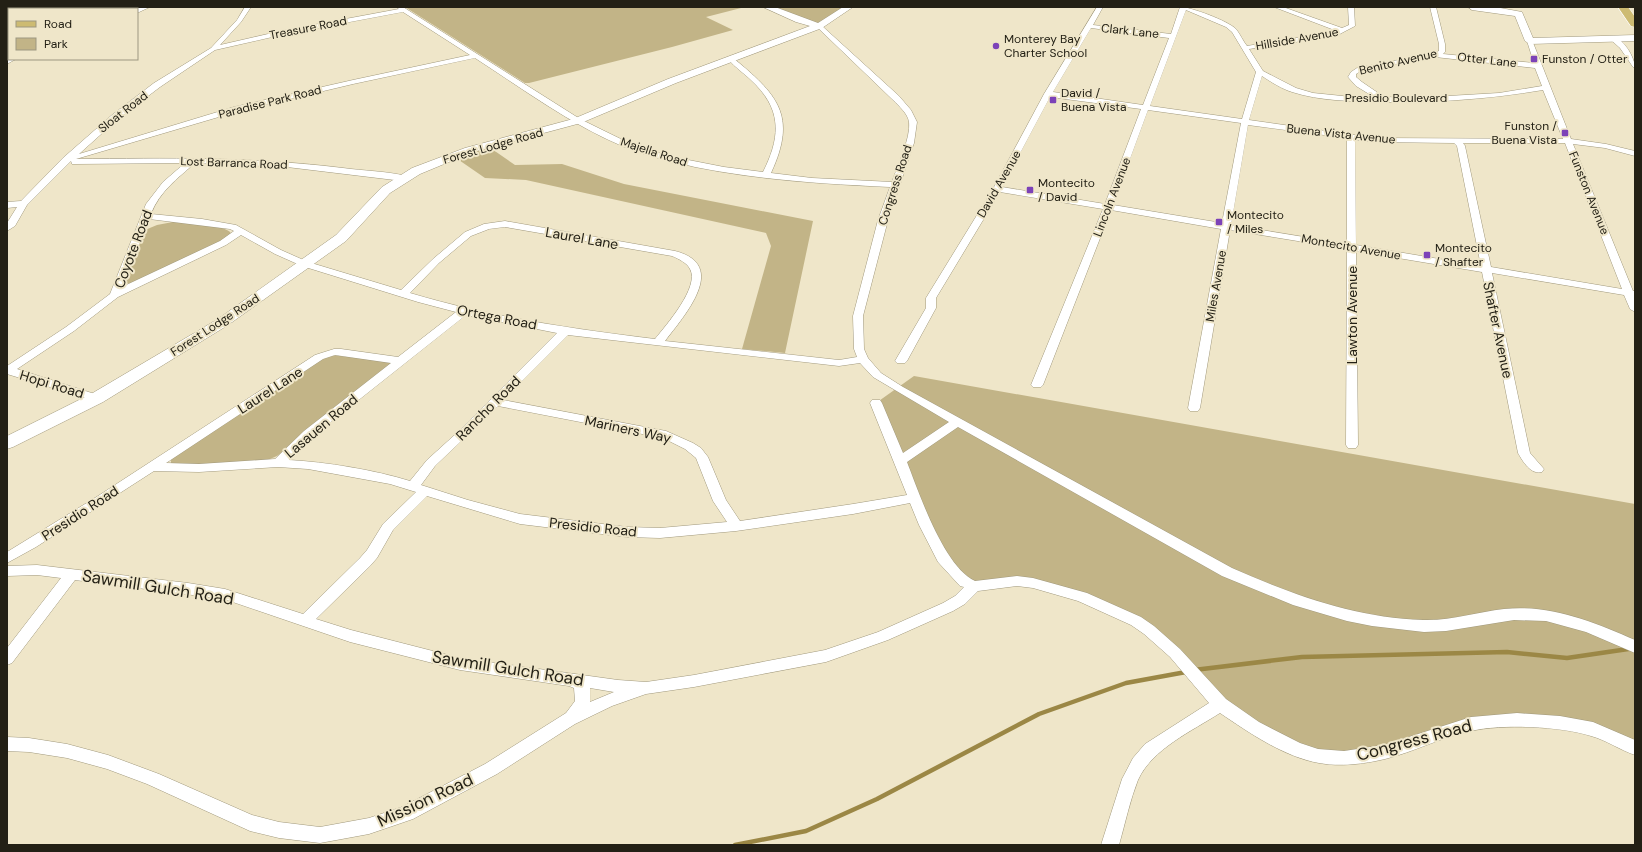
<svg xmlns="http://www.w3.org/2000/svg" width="1642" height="852" viewBox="0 0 1642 852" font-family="'DM Sans',sans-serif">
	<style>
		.green { fill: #c2b487 }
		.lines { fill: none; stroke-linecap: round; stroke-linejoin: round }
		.stream { stroke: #9b8745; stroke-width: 4.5 }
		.street-casing { stroke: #a1997d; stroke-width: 1 }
		.secondary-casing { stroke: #a1997d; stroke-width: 1 }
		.primary-casing { stroke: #fff; stroke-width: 1 }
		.street { fill: #fff; fill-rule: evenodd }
		.secondary { fill: #fff; fill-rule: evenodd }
		.primary { fill: #cdbb72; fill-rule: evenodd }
		.poi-dot { fill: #7c42b8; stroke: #efe6c9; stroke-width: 1.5 }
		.labels { text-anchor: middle; stroke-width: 4; stroke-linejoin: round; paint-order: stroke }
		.far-street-label { font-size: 12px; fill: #232015; stroke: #efe6c9 }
		.far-poi-label { font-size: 12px; fill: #232015; stroke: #efe6c9; text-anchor: start }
		.street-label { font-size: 14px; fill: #232015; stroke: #efe6c9 }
		.near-street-label { font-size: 17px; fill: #232015; stroke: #efe6c9 }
	</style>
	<rect width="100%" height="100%" fill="#efe6c9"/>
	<g class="green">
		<path d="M7 7H123L116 9H9V51L7 52Z"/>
		<path d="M405 7H745L706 17 733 30 672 47 529 83H525Z"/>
		<path d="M767 7H849L819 26Z"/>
		<path d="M489 147 515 165 562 164 624 184 813 221 785 353 742 349 771 246 766 233 526 180 485 178 456 158Z"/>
		<path d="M178 221C189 222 225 225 231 233L226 238 131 284 125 283 145 230 157 225Z"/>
		<path d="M332 355 391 362V363L288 448 277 456 263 462 174 465 171 463V459L324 358Z"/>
		<path d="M914 376 1635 504V748L1606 734 1517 720 1344 758 1253 727 1136 621 1033 583 974 586 943 558 876 403Z"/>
	</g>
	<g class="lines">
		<g class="stream">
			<path d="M1194 670 1302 657 1507 652 1567 658 1635 648"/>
			<path d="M735 845 806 831 877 799 1039 714 1126 683 1186 672"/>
		</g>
		<defs>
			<g id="street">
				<path d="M245 7H251L241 22 220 45 281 31 399 9 396 7H403L580 119 629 143 668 156 724 167 763 172C779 140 783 113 756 85 747 75 735 68 727 58L732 57C777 94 798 115 771 173L812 178 892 182C897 167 911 138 909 122 908 114 899 106 893 100L816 26 821 25 899 96 911 110 917 122 914 143 888 220 863 316 864 349 868 358 881 373 903 387 1232 568C1293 595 1356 618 1423 620 1451 621 1477 612 1504 609 1550 604 1594 622 1635 640V653L1586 632 1546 621 1514 620 1446 631 1424 632 1372 626 1347 621 1293 605 1222 576 958 427 907 462C919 493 944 567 975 581L1017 576 1033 578 1087 593 1141 617 1154 626 1180 649 1226 699 1259 722 1300 743 1318 749 1344 751 1384 745 1471 717 1517 713 1560 716 1593 722 1635 740V755C1620 750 1606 740 1591 736 1561 726 1501 724 1471 731 1441 737 1414 752 1385 759 1364 764 1340 767 1319 763 1284 757 1248 732 1220 713 1192 731 1152 749 1138 780 1130 800 1125 824 1119 845H1101L1122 779 1133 758 1145 744 1209 703 1170 657 1144 634 1131 625 1078 601 1033 588 1017 586 978 591 965 604 953 611 888 640 826 662 694 687 646 694 612 706 575 724 497 774 413 819 369 834 320 843 279 838 250 831 147 784 107 769 67 758 29 752 7 751V737L29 738 67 744 108 755 159 774 252 815 279 822 320 827 369 818 402 807 485 764 566 713 575 701 574 688 569 686 460 670 350 642 224 599 75 580 12 663 7 665V648L61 578 37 575 7 576V566L37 565 188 583 225 589 303 614 360 558 367 550 383 524 416 492 390 484 308 469 278 467 199 472 154 471 36 547 7 563V552L98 496 315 355 334 349H341L398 357 456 312 418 302 302 266 275 254 241 235 226 245 118 297 74 331 17 369 101 396 103 398 101 400H93L7 374V366L66 327 110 294 146 204 163 182 185 163 75 164H72L71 161 27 205 15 226 7 231V223L17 207 7 208V202L21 201 63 158 112 115 154 83 211 48 237 20ZM403 12 470 55 353 80 234 107 79 154 118 119 160 87 215 50 281 35ZM475 58C523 89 570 124 622 146 646 156 671 161 695 167 760 180 824 184 890 187L878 220 853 316 854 349 857 357 839 360 665 341C684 316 730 265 675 251L505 221 484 224 465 232 433 259 401 290 308 262 281 250 236 225 202 219 151 214C159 192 178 178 195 163L287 167 403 181 407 178 406 176C386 171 364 171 343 168 254 157 166 158 76 159L239 111 353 84ZM149 219 230 229 234 231 220 241 122 287ZM505 227 672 256C679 259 687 263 690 269 700 287 666 325 655 339 573 329 490 317 410 293L439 263 471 236 489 229ZM466 315 557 333 459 431 427 460 410 481C375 470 326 462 289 460L312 437ZM568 335 839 366 860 363 873 377 949 422 903 453 882 403 880 400H872L870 403 907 495 853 504 740 521 726 500 708 457 701 448 693 443 666 431 503 400ZM335 355 391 363 304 431 275 459 199 464 166 463 323 359ZM498 406 663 438 685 449 696 458 713 501 727 522 660 528 627 527 520 514 468 500 421 485 435 466ZM427 496 520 524 627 537 660 538 736 531 853 514 910 503 919 525 938 562 960 586 964 587 955 596 943 603 878 632 825 650 694 675 646 682 618 680 460 658 351 630 316 619 370 566 377 558 393 530ZM590 688 614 692 590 702Z"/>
				<path d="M1097 7H1103L1093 25 1171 34 1180 7C1191 7 1228 21 1236 29 1240 34 1243 41 1247 46L1337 31 1274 7H1283L1342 28 1349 25 1348 7H1354L1355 26 1336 36 1249 49 1263 71 1296 88 1313 93 1352 97H1374L1356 86 1348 77 1351 72 1357 68 1430 54 1439 51V44L1430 7H1436L1445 44V52L1443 54 1534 63 1527 41 1532 40 1571 139 1606 144 1635 151V156L1605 148 1573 144 1633 291H1635V312L1630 309 1624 295 1492 273 1530 453 1544 469 1542 472C1531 475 1523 462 1518 453L1482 272 1356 251 1358 445 1356 448H1348L1346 445 1347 249 1230 230 1200 408 1198 411H1190L1188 408 1221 229 1111 210 1043 385 1041 387H1033L1031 385 1103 209 1000 192 936 298V308L907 361 905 363H897L895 361 926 308V298L993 189 1044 94ZM1186 10 1226 27 1232 32 1256 72 1242 119 1150 106ZM1091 28 1169 38 1143 105 1053 92ZM1435 57 1535 68 1542 86 1499 93 1414 98 1384 97 1362 82 1356 77V74L1361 71ZM1262 76C1271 82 1282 89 1292 92 1320 101 1350 101 1379 102 1435 103 1489 99 1543 90L1563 139 1375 138 1249 120ZM1050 97 1141 109 1105 204 1002 187ZM1148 110 1241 123 1222 223 1113 205ZM1248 125 1347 138V244L1231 225ZM1355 140 1375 142 1454 143 1457 146 1481 266 1356 245ZM1463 143H1565L1622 289 1491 267 1465 146Z"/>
				<path d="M1611 38C1623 36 1635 58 1635 68L1633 67 1620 48 1611 40Z"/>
			</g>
			<g id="secondary">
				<path d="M137 7H150L137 13V9H133Z"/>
				<path d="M763 7H775L818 23 843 7H853L822 28 676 83 581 123 473 152 420 174 390 193 346 241 228 325 103 402 13 447 7 449V436L91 394 218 319 336 235 382 187 412 168 465 148 573 119 668 79 810 26 796 22Z"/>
				<path d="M1468 7H1495L1522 12 1533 38 1635 35V41L1530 44 1525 41 1515 16 1472 10Z"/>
				<path d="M7 57H9V59H16L7 64Z"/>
			</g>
			<path id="primary" d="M1618 7H1628L1635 17V27L1631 26Z"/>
		</defs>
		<use href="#street" class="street-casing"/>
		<use href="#secondary" class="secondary-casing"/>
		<use href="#primary" class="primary-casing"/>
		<use href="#street" class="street"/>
		<use href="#secondary" class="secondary"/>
		<use href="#primary" class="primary"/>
	</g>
	<g class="poi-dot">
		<circle cx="996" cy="46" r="4"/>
		<rect x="1530" y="55" width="8" height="8" rx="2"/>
		<rect x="1049" y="96" width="8" height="8" rx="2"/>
		<rect x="1561" y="129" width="8" height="8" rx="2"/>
		<rect x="1026" y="186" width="8" height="8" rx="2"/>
		<rect x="1215" y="218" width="8" height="8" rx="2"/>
		<rect x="1423" y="251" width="8" height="8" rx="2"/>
	</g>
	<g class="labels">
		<g class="far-street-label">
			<text transform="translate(308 28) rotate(-11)" y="4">Treasure Road</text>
			<text transform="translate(1130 31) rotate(6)" y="4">Clark Lane</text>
			<text transform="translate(1297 39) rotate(-10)" y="4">Hillside Avenue</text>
			<text transform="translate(1487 60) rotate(6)" y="4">Otter Lane</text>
			<text transform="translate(1398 62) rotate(-13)" y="4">Benito Avenue</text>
			<text x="1396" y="102">Presidio Boulevard</text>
			<text transform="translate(270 102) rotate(-14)" y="4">Paradise Park Road</text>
			<text transform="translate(123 112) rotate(-38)" y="4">Sloat Road</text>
			<text transform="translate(1341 134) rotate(6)" y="4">Buena Vista Avenue</text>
			<text transform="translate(493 146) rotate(-16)" y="4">Forest Lodge Road</text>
			<text transform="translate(654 152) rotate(18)" y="4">Majella Road</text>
			<text transform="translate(234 163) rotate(2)" y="4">Lost Barranca Road</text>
			<text transform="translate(999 184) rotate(-60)" y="4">David Avenue</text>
			<text transform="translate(895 185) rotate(-72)" y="4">Congress Road</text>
			<text transform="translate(1589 193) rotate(68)" y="4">Funston Avenue</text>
			<text transform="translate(1112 197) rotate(-69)" y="4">Lincoln Avenue</text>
			<text transform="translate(1351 247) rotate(10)" y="4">Montecito Avenue</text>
			<text transform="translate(1216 286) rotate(-80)" y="4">Miles Avenue</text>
			<text transform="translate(215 325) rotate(-33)" y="4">Forest Lodge Road</text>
		</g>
		<g class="far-poi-label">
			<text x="1004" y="43">Monterey Bay<tspan x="1004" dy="14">Charter School</tspan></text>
			<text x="1542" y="63">Funston / Otter</text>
			<text x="1061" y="97">David /<tspan x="1061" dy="14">Buena Vista</tspan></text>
			<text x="1557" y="130" text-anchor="end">Funston /<tspan x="1557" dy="14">Buena Vista</tspan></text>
			<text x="1038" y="187">Montecito<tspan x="1038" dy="14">/ David</tspan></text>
			<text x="1227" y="219">Montecito<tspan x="1227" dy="14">/ Miles</tspan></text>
			<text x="1435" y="252">Montecito<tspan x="1435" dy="14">/ Shafter</tspan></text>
		</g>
		<g class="street-label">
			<text transform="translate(582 238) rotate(10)" y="5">Laurel Lane</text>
			<text transform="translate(133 249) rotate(-69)" y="5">Coyote Road</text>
			<text transform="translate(1352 315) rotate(-90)" y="5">Lawton Avenue</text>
			<text transform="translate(497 317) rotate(11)" y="5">Ortega Road</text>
			<text transform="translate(1498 330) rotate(78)" y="5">Shafter Avenue</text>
			<text transform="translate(52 384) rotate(17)" y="5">Hopi Road</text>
			<text transform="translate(270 390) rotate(-33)" y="5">Laurel Lane</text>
			<text transform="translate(488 408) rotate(-45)" y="5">Rancho Road</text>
			<text transform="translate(321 426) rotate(-40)" y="5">Lasauen Road</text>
			<text transform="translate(628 429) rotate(12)" y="5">Mariners Way</text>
			<text transform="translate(80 513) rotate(-33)" y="5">Presidio Road</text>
			<text transform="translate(593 527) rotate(6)" y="5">Presidio Road</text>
		</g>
		<g class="near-street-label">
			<text transform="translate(158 587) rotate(9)" y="6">Sawmill Gulch Road</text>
			<text transform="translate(508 668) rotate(9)" y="6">Sawmill Gulch Road</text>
			<text transform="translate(1414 740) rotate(-15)" y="6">Congress Road</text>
			<text transform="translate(425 800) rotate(-25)" y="6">Mission Road</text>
		</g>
	</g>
	<rect width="1642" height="852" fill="none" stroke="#232015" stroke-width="16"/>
	<rect x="8" y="8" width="130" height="52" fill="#efe6c9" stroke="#9d9781"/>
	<rect x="16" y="21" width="20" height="6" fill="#cdbb72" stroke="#9d9781"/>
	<text x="44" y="28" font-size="12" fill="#232015">Road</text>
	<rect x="16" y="38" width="20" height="12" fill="#c2b487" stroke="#9d9781"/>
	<text x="44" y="48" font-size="12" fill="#232015">Park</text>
</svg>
